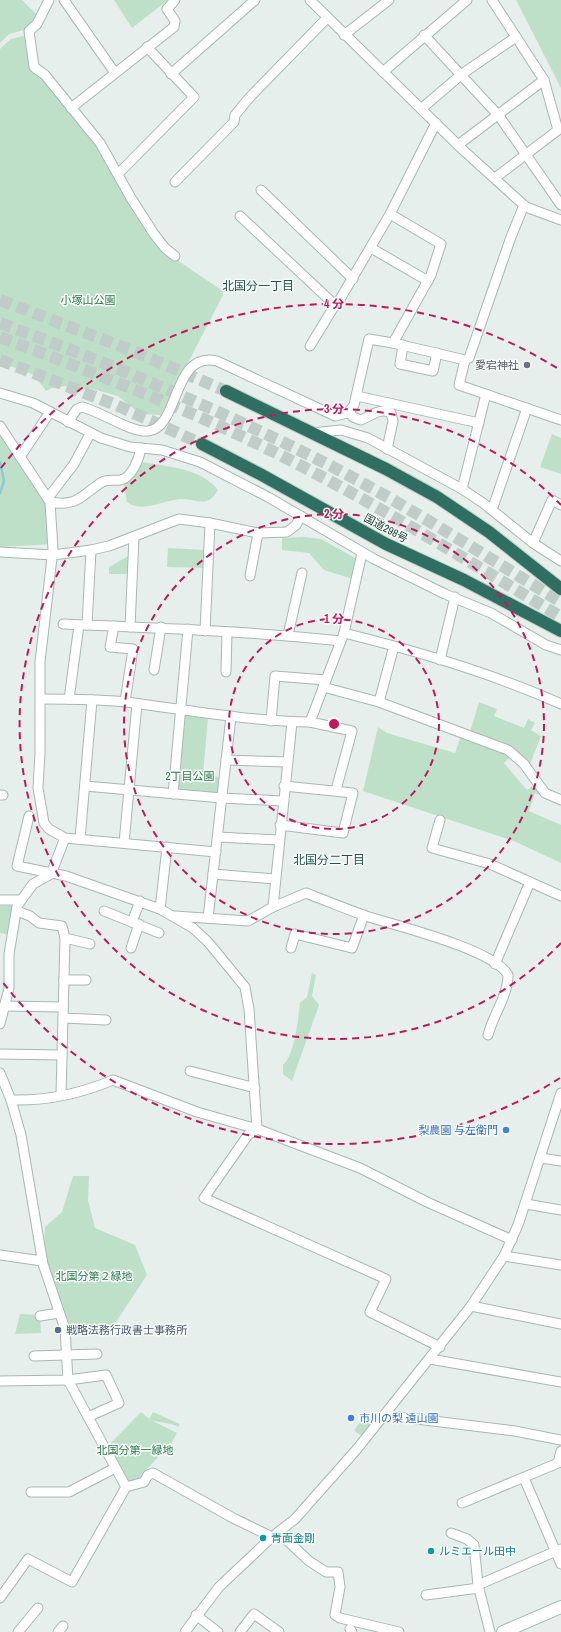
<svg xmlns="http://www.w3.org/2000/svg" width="561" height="1632" viewBox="0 0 561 1632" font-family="'Archivo Narrow','Noto Sans JP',sans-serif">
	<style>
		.green { fill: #bfe0c8 }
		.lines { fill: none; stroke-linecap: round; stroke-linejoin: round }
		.stream { stroke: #8ec9d4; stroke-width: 2.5 }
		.highway-tunnel { stroke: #bfccc8; stroke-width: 12; stroke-dasharray: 12 6; stroke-linecap: butt }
		.street-casing { stroke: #a8b8b2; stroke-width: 11 }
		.secondary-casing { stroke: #a4bbb3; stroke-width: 14 }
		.highway-casing { stroke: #c2cac8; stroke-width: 14 }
		.street { stroke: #fff; stroke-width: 9 }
		.secondary { stroke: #fff; stroke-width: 12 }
		.highway { stroke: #2f6f62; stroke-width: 12 }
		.ring { fill: none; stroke: #c2185b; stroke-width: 2; stroke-dasharray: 7 5 }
		.worship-dot { fill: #6b7280; stroke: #f7fbf9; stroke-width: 1.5 }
		.shop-dot { fill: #3f7fe0; stroke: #f7fbf9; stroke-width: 1.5 }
		.service-dot { fill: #5c6f8a; stroke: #f7fbf9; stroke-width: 1.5 }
		.culture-dot { fill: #0f9aa8; stroke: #f7fbf9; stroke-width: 1.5 }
		.labels { text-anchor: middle; stroke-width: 3; stroke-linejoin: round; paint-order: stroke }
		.park-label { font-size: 11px; fill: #2d7a4b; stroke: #f7fbf9 }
		.worship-label { font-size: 11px; fill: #5b616d; stroke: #f7fbf9; text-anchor: end }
		.street-label { font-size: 11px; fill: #24423a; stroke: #f7fbf9 }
		.shop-label { font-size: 11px; fill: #366cbe; stroke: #f7fbf9; text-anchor: end }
		.service-label { font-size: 11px; fill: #4e5e75; stroke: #f7fbf9; text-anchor: start }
		.culture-label { font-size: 11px; fill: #0d838f; stroke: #f7fbf9; text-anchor: start }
		.neighbourhood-label { font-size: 12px; fill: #1f5548; stroke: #f7fbf9 }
		.centre { fill: #c2185b; stroke: #f7fbf9; stroke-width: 2 }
		.ring-label { font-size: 12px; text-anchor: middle; font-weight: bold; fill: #c2185b; stroke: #f7fbf9; stroke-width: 3; stroke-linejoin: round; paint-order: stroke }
	</style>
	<rect width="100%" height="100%" fill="#e6efeb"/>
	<g class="green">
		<path d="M0 0H22L37 15 27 29 9 34 0 43Z"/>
		<path d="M114 0H168L132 28Z"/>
		<path d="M516 0H561V88Z"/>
		<path d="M23 36 27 37 42 78 96 145 150 237 162 250 223 291V295L161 415 140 414 118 396 89 388 77 391 65 386 52 388 46 391 34 375 0 362V49L11 39Z"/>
		<path d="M0 432 47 500 53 544 0 547Z"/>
		<path d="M552 434 561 438V474L540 467Z"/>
		<path d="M143 462C168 467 201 468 218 490 215 494 213 499 207 501 199 503 191 499 182 499 166 499 142 514 127 502L124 483 133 477Z"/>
		<path d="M304 537 321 539 357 559 353 579 324 570 309 553 282 550V538Z"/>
		<path d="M168 548 205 550 204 568 167 567Z"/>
		<path d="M130 555 129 574H109V567Z"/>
		<path d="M479 702 497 709 494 716 524 728 528 719 535 723 531 730 541 736 530 764 516 750 470 732Z"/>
		<path d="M183 713 208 719 203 774 219 777V792L215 794 176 791Z"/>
		<path d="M378 727 387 733 455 753 461 736 512 756 504 763 527 790 534 785 542 796 535 793 529 811 561 825V863L514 841 363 791Z"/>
		<path d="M0 906H17L11 935 0 933Z"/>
		<path d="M312 973 316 975 312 996 319 1005 292 1081 283 1074V1065C295 1054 298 1019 300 1003L307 997Z"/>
		<path d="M73 1176H89L88 1200 95 1228 135 1245 147 1275 108 1334 67 1332 44 1259 45 1227 62 1212Z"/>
		<path d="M20 1314 40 1315 41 1333 15 1334Z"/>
		<path d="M141 1412 149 1419 153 1412 180 1424 178 1427C170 1422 160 1423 151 1420L177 1433 172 1442 138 1479 128 1482 108 1446Z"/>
		<path d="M365 1414 374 1421 362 1436 354 1431Z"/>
	</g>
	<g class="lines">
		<path class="stream" d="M0 462 4 481 0 493"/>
		<g class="highway-tunnel">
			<path d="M0 300 133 351 226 391"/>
			<path d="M0 323C114 365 225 412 333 467 411 508 486 556 561 602"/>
			<path d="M0 337C91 372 181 406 268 449 369 499 465 559 561 617"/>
			<path d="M0 360 116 405 202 444"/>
		</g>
		<defs>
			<g id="street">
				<path d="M49 0 37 24 29 31 34 67 45 75 100 143 131 198 154 234 165 248 175 256"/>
				<path d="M64 0 115 73"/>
				<path d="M310 0 463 150 526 207 561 220"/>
				<path d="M492 0 544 80 558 130 495 178"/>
				<path d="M344 35 389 0"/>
				<path d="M424 35 499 116 561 205"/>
				<path d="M383 72 467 0"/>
				<path d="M171 74 255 0"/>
				<path d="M71 108 174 27 175 21 167 9 175 0"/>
				<path d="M421 109 462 74 516 37"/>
				<path d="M458 145 544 80"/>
				<path d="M118 174 194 97 147 47"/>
				<path d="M175 182 234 122 235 115 250 97 327 18"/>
				<path d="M261 190 353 279"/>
				<path d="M390 214 441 244 431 275 393 343"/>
				<path d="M240 216 336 306 390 214 436 123"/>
				<path d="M371 248 428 281"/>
				<path d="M403 345 400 364 433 371 437 353"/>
				<path d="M310 346 335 305"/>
				<path d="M465 360 459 385 561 420"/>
				<path d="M0 393 33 403 101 438 130 447 162 450 200 462 268 497 374 559 445 594 491 613 546 645 561 650"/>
				<path d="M357 396 479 423"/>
				<path d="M349 412 353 417 361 420C371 416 380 407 391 413L393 421 387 449"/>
				<path d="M68 422 77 409 82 407C100 411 131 433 148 431 180 428 172 350 217 361L335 416 348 413 354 405 369 339 393 343 465 360 469 358 511 237 524 205"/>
				<path d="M0 426 50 502 53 549 40 662V753L38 788 44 823 49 829 65 838 216 852"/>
				<path d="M312 433 341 430 368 438 462 489 483 503 533 543 561 561"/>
				<path d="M20 457 50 412"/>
				<path d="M462 489 486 394"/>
				<path d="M48 498 74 464 90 434"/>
				<path d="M50 502C77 507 81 496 102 482 108 479 113 481 120 480 132 478 139 459 141 448"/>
				<path d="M492 510 527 408"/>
				<path d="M533 543 552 500 561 505"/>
				<path d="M0 552 53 555 91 550 109 546 179 519 210 523 258 533 287 532 296 525 301 516"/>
				<path d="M250 576 258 533"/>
				<path d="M63 624C155 628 248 631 341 641"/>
				<path d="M87 625 91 550"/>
				<path d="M114 626 110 647 133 649 125 702"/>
				<path d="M130 627 134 537"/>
				<path d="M205 631 210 523"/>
				<path d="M344 633C417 651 492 673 561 704"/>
				<path d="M288 635 302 573"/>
				<path d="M440 660 455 597"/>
				<path d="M154 670 161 627"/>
				<path d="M226 672 227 632"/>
				<path d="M323 687 379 702 508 750 524 764 545 793 561 800"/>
				<path d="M41 699C69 699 98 699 126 702 187 710 248 721 310 722L344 633 362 553"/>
				<path d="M69 699 79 625"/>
				<path d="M379 702 394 646"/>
				<path d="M271 721 275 676 326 680"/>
				<path d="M310 722 352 731 336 790"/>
				<path d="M226 760 287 762"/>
				<path d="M85 786 222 798 282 801"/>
				<path d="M173 794 188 629"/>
				<path d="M0 795H3"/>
				<path d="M29 816 17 866 66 876 160 909 193 928 208 942 245 987 249 1009 257 1129"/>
				<path d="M440 820 432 848 490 864 561 896"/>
				<path d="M280 825 343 833 353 793 284 786"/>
				<path d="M218 837 278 840"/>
				<path d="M80 839 92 700"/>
				<path d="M124 843 137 704"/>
				<path d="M213 874 275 879"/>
				<path d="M0 900H21"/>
				<path d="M273 907 292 722"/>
				<path d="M160 909 167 847"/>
				<path d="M17 911 30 916 39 923 62 926 65 938"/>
				<path d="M104 911 159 933"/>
				<path d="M175 916 248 921 273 907 306 893C327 901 348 910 369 917 398 926 495 950 508 975 508 996 493 1015 488 1035"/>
				<path d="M208 918 231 717"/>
				<path d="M132 922 140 901"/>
				<path d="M131 948 139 924"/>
				<path d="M291 948 295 934 352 948 364 915"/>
				<path d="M495 964 530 882"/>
				<path d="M64 980H86"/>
				<path d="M4 1006 63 1007"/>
				<path d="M63 1018 106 1020"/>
				<path d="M0 1024 9 988V954L17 906 33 884 51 874 65 838"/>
				<path d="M0 1054 62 1055"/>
				<path d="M190 1071 255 1088"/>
				<path d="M0 1073 11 1100 21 1135 43 1264 65 1329 68 1380 126 1487 144 1482 148 1475 153 1473 233 1518 272 1537"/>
				<path d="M61 1095 65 938 90 944"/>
				<path d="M11 1100C46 1101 82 1093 113 1080L197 1112 257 1129 360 1168 427 1202 512 1240"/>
				<path d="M257 1129 248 1135 204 1198 386 1279 370 1312 440 1347"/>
				<path d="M541 1158 561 1161"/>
				<path d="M526 1204 561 1210"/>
				<path d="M0 1255 42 1261"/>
				<path d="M504 1256 561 1265"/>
				<path d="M471 1306 561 1324"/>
				<path d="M40 1316 59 1313"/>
				<path d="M34 1356 97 1354"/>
				<path d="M430 1359 561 1382"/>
				<path d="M0 1381 68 1380 106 1375 119 1403 88 1417"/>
				<path d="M384 1415 515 1431 561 1440"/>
				<path d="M524 1478 561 1564"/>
				<path d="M31 1492H69L115 1468"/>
				<path d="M462 1503 558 1463 561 1451"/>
				<path d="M278 1532 309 1561 326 1572H338L340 1587 335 1615 340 1618 399 1632"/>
				<path d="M451 1533 467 1539 474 1545 478 1585 490 1632"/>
				<path d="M478 1585 561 1549"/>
				<path d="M426 1595 479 1588"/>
				<path d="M0 1598 28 1559 72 1582 126 1487"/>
				<path d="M196 1615 218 1632"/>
				<path d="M350 1629 352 1632"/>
				<path d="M18 1632 38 1608"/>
				<path d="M58 1632 63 1626"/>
				<path d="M185 1632 219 1587 272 1537 295 1519 357 1449 471 1306 504 1256 518 1225 561 1093"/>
				<path d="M240 1632 254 1614 279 1632"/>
			</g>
			<path id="secondary" d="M503 1632 561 1607"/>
			<g id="highway">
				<path d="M226 391 386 469 437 497 489 532 561 589"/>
				<path d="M202 444 260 474 386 544 464 580 561 631"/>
			</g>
		</defs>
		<use href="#street" class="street-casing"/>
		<use href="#secondary" class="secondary-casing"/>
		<use href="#highway" class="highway-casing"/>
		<use href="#street" class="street"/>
		<use href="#secondary" class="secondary"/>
		<use href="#highway" class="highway"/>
	</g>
	<g class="ring">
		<circle cx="334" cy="724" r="105"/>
		<circle cx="334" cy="724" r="210"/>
		<path d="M561 943A315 315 0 1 1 561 505"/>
		<path d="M560 1078A420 420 0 0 1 1 980M1 468A420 420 0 0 1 560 370"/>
	</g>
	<circle class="worship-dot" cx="527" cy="365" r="4"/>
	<g class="shop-dot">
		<circle cx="506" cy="1130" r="4"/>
		<circle cx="351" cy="1418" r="4"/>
	</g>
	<circle class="service-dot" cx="58" cy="1330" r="4"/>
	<g class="culture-dot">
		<circle cx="263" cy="1538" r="4"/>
		<circle cx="431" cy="1551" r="4"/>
	</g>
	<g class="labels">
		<g class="park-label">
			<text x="88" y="304">小塚山公園</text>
			<text x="190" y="780">2丁目公園</text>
			<text x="94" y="1280">北国分第２緑地</text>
			<text x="135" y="1454">北国分第一緑地</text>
		</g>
		<g class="worship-label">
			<text x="519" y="369">愛宕神社</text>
		</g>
		<g class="street-label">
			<text transform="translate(386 528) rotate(28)" y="4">国道298号</text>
		</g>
		<g class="shop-label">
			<text x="498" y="1134">梨農園 与左衛門</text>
			<text x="359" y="1422" text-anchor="start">市川の梨 遠山園</text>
		</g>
		<g class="service-label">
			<text x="66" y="1334">戦略法務行政書士事務所</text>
		</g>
		<g class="culture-label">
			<text x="271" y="1542">青面金剛</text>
			<text x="439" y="1555">ルミエール田中</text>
		</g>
		<g class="neighbourhood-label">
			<text x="258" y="290">北国分一丁目</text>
			<text x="329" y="864">北国分二丁目</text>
		</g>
	</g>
	<circle cx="334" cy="724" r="6" class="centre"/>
	<g class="ring-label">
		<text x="334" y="308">4 分</text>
		<text x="334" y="413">3 分</text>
		<text x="334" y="518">2 分</text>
		<text x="334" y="623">1 分</text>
	</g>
</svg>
